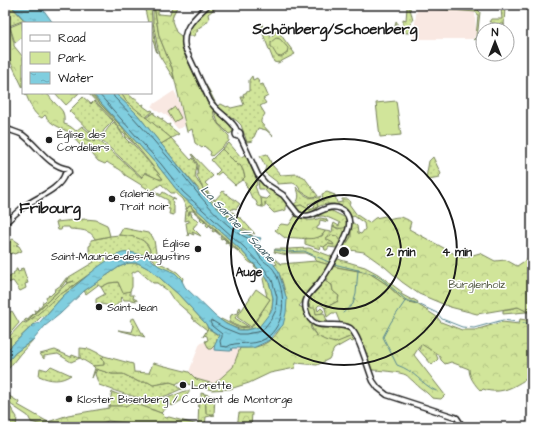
<svg xmlns="http://www.w3.org/2000/svg" width="537" height="432" viewBox="0 0 537 432" font-family="'Architects Daughter',sans-serif">
	<style>
		.built { fill: #f9e8e2 }
		.green { fill: url(#green-dots); stroke: #76805b }
		.forest { fill: url(#forest-crowns); stroke: #76805b }
		.pitch { fill: #d1e59a; stroke: #76805b }
		.water { fill: url(#water-ripples); stroke: #588791 }
		.lines { fill: none; stroke-linecap: round; stroke-linejoin: round }
		.shore { stroke: #44636a; stroke-width: 1 }
		.stream { stroke: #588791; stroke-width: 1 }
		.secondary-casing { stroke: #1c1c1c; stroke-width: 7 }
		.secondary { stroke: #fff; stroke-width: 4 }
		.ring { fill: none; stroke: #1c1c1c; stroke-width: 2 }
		.poi-dot { fill: #1c1c1c; stroke: #fff; stroke-width: 1.5 }
		.labels { text-anchor: middle; stroke-width: 3; stroke-linejoin: round; paint-order: stroke }
		.poi-label { font-size: 11px; fill: #1c1c1c; stroke: #fff; text-anchor: start }
		.park-label { font-size: 11px; fill: #525842; stroke: #fff }
		.water-label { font-size: 12px; font-style: italic; fill: #3f5a60; stroke: #fff }
		.neighbourhood-label { font-size: 12px; font-weight: bold; fill: #1c1c1c; stroke: #fff }
		.district-label { font-size: 15px; font-weight: bold; fill: #1c1c1c; stroke: #fff }
		.centre { fill: #1c1c1c; stroke: #fff; stroke-width: 2 }
		.ring-label { font-size: 12px; text-anchor: middle; font-weight: bold; fill: #1c1c1c; stroke: #fff; stroke-width: 3; stroke-linejoin: round; paint-order: stroke }
	</style>
	<defs>
		<pattern id="green-dots" width="8" height="8" patternUnits="userSpaceOnUse"><rect width="8" height="8" fill="#d1e59a"/><path d="M2 2h.1M6 6h.1" fill="none" stroke="#b3c484" stroke-width="1.8" stroke-linecap="round"/></pattern>
		<pattern id="forest-crowns" width="20" height="18" patternUnits="userSpaceOnUse"><rect width="20" height="18" fill="#d1e59a"/><path d="M2 6a3 3 0 1 1 6 0M12 15a3 3 0 1 1 6 0" fill="none" stroke="#b3c484"/></pattern>
		<pattern id="water-ripples" width="26" height="14" patternUnits="userSpaceOnUse"><rect width="26" height="14" fill="#80cedf"/><path d="M2 4q2-2 4 0t4 0M15 11q2-2 4 0t4 0" fill="none" stroke="#6eb0bf"/></pattern>
	</defs>
	<rect width="100%" height="100%" fill="#fff"/>
	<filter id="ink" filterUnits="userSpaceOnUse"><feTurbulence type="fractalNoise" baseFrequency=".025" numOctaves="2"/><feDisplacementMap in="SourceGraphic" scale="8" xChannelSelector="R" yChannelSelector="G"/><feConvolveMatrix kernelMatrix="1 2 1 2 8 2 1 2 1" color-interpolation-filters="sRGB"/></filter>
	<g filter="url(#ink)">
		<g class="built">
			<path d="M417 7 444 10H475L476 34 473 39H413Z"/>
			<path d="M174 91 177 96 185 126 178 129 170 120 171 119 162 112 160 113 151 106Z"/>
			<path d="M208 341 209 345 214 347V350L229 351 232 348H240L233 367 214 384 196 379 189 372 200 343Z"/>
			<path d="M105 421 125 423 128 427H91Z"/>
		</g>
		<g class="green">
			<path d="M10 5 23 19 25 23H23L22 21 9 26V23L5 12Z"/>
			<path d="M144 5H151L152 22 157 53 151 35V23H148Z"/>
			<path d="M153 5H154L159 36 172 68 174 79 159 55 153 22Z"/>
			<path d="M500 6H515L516 8 514 9V6H505L504 27V24H493V30H492V22H489L491 19H502L501 9 499 8Z"/>
			<path d="M407 7 410 8 413 21H411L409 33 394 32 396 21 397 22V27L403 25V19L406 20Z"/>
			<path d="M261 23 265 30 270 33 269 35 271 37 276 31H278L295 54 278 63 274 62 261 29Z"/>
			<path d="M252 76 253 80 257 78 260 85 263 84 268 96 263 99 266 103 260 106 265 114 261 120V123L273 136 266 130 258 128 254 137 252 138 253 141 247 142 241 125 237 121 216 106 212 100 203 81 209 90 217 106 221 104 227 107 228 106 231 108 244 105 241 97H244L243 94 249 91V80Z"/>
			<path d="M88 93H90L119 124 136 145 125 136 126 134 122 133 115 122Z"/>
			<path d="M121 93H128V94L134 99 136 98V100L142 105 144 104 143 106 150 111 151 110 153 111 145 118 126 101Z"/>
			<path d="M83 97 91 104 94 101 113 121 104 130 101 137 98 134 97 137H96L69 111Z"/>
			<path d="M214 110 231 127 233 132 229 134 218 123Z"/>
			<path d="M154 112V114L161 119 163 118 162 120 168 125 170 124 169 126 179 134 171 138 191 160 193 158 197 165 195 177 210 199 242 229 253 236C230 232 178 164 161 144L171 138 146 118Z"/>
			<path d="M114 122 124 137 129 142 128 143 130 142 135 146 163 179H157L145 172 142 177 101 140C106 132 106 129 114 122Z"/>
			<path d="M82 126 97 139 94 142C85 141 81 138 76 131Z"/>
			<path d="M222 149 238 165 240 164 243 170 245 178 235 185 221 172 216 176 215 175 220 170 211 160Z"/>
			<path d="M192 154 213 176 205 183 208 186 205 189H203L197 176 198 165Z"/>
			<path d="M433 157 441 174 439 176 440 178 428 180 426 178 429 161Z"/>
			<path d="M258 180C265 187 280 191 285 200 286 203 286 206 286 210L274 213 266 205 265 202V207H262L261 198 267 199 270 196 264 189H259Z"/>
			<path d="M296 187C303 195 311 201 321 196L318 201 308 204 310 208 314 207 315 203 323 199 322 194 327 192 335 195C330 200 324 199 317 203L318 207 316 209 310 210 301 205 297 206 294 205 299 212 310 214C301 215 298 212 293 205 300 201 300 194 296 187Z"/>
			<path d="M206 190 215 200 223 191 240 204 236 209 234 208 228 212H225L205 191Z"/>
			<path d="M189 206H191L193 210 238 251 240 249 263 275 254 267 255 265C245 262 240 249 229 246V244L227 242 225 243 226 241 223 238 222 239 220 238 221 236 215 231 213 232 212 231 213 229 209 225 208 227 206 225 207 223 204 221 203 222 200 219 201 218 193 211H189L188 215H189L190 211 192 215 191 216 199 221 193 228 201 236 192 232 194 235 189 233 188 236 186 223 189 222V220L185 221 186 211H188L186 210V208L187 209Z"/>
			<path d="M233 212 239 218H241L255 234 243 228 227 214Z"/>
			<path d="M351 225V237L347 243 339 240 333 243 334 245 328 244 324 247 321 246 320 249 305 244V239L322 236 325 231 332 232 333 226 338 229Z"/>
			<path d="M119 235C139 236 148 239 153 259L147 256H114L63 293C57 295 52 302 47 307 40 313 33 318 26 322V321H24L26 319 28 320 30 317V316H31L35 312 34 310 36 311 39 308V306L40 307 43 303 42 302H44L47 299 46 297 49 295 50 296 55 291 54 290 61 285 67 277C67 286 38 309 30 318L66 284 74 281 67 283 69 277 94 262 89 255V246L91 245V240L110 236Z"/>
			<path d="M13 239 19 243 16 245 19 246 22 251 14 254 13 253 10 254 9 252 5 254V243Z"/>
			<path d="M309 248 341 260 365 267 378 274 402 292 401 294 412 300 413 299 418 302 417 304 404 301 386 284 369 273 336 267 316 261 315 257 306 253H288L287 255 274 252 275 249H289Z"/>
			<path d="M23 268 28 283 25 284 26 288 20 291 13 281 8 283 5 278 7 277 8 278 14 274 13 273 16 271V269H17L18 272 21 271 20 269Z"/>
			<path d="M325 281 332 285 333 291 339 296 338 301 325 308 322 305H319L317 307 318 311 321 308 324 311 319 315 315 313 308 303V311L329 323C314 326 301 311 309 297 313 289 320 287 325 281Z"/>
			<path d="M118 282 120 287 130 291V295H134L133 298 137 300V301L131 300H124L122 297 120 299 121 301 113 308 111 306 96 303V299L105 294 101 287 109 283Z"/>
			<path d="M240 307 241 309 235 318 249 327 237 326 229 322 231 315 237 313 239 311 238 310Z"/>
			<path d="M519 307 526 311V312L503 314V310Z"/>
			<path d="M134 318 143 335 145 337 118 330 132 332 134 326 130 320Z"/>
			<path d="M311 323C327 333 346 320 355 339L350 337C346 339 339 343 334 343 324 343 311 334 311 323Z"/>
			<path d="M208 328 219 336 217 338 216 344 211 349H209L205 341 208 340 207 336 204 335 203 337Z"/>
			<path d="M422 342 437 352 436 354 438 359 432 365 419 350Z"/>
			<path d="M80 348 90 349 104 356 101 359 104 361V366H93L80 358Z"/>
			<path d="M51 366 71 375C60 382 51 381 39 376L40 368 47 370Z"/>
			<path d="M97 369 112 374H123L139 382H148L153 385 171 382 176 384 178 388H185C177 390 170 395 162 397 141 402 119 392 99 385L95 374Z"/>
			<path d="M185 391H190L184 399 172 406 171 404 161 413 134 403 126 406H109L112 392C127 398 145 403 161 399 170 398 177 394 185 391Z"/>
			<path d="M205 394 215 397 214 414H206Z"/>
			<path d="M5 399 17 417 16 427H5Z"/>
		</g>
		<g class="forest">
			<path d="M5 5H10L6 12 14 43V46L23 57V88L5 50Z"/>
			<path d="M154 5H159L158 14 170 15 172 5H178L173 15 172 21 176 32 181 36 183 51 207 101 213 110 215 119 218 124 229 136V141L212 156 210 155 211 152 204 146 202 148 195 143 192 129 187 132 172 68 159 36Z"/>
			<path d="M211 5 218 6 208 14 209 19 206 23 197 29 198 31 195 33 194 36H187L191 27Z"/>
			<path d="M427 8 477 9 480 12 477 39 473 40 476 37 478 15 476 12Z"/>
			<path d="M276 38 280 39 288 48 287 53 281 57 277 56 271 46V42Z"/>
			<path d="M25 93H47C49 96 51 99 53 101 62 111 65 110 64 124 75 126 78 137 89 141L91 140 94 142 97 139 142 178 145 173 161 180 163 179 119 124 90 93H92L158 166 180 194 240 249 239 251 193 209 191 206H189L187 209 182 199 175 193H171L161 184 153 190 161 195 163 192 176 200 172 199 173 205 174 206V215L169 214 170 209H168V200L156 194 125 175C121 168 113 167 107 162L105 164 98 161 83 143 80 145C76 141 73 136 69 133 60 126 51 126 45 115L42 118C32 114 30 102 25 93Z"/>
			<path d="M115 93H121L126 101 171 138 161 144 137 114Z"/>
			<path d="M229 143 241 157 245 155 246 156 256 178 257 185 255 186 259 197 261 198 262 207 258 206 256 201 252 198 243 179 245 177 243 170 240 165H238L222 149Z"/>
			<path d="M267 154 272 165 281 175 297 174 304 177 318 196 311 197 302 192 297 185 293 183 277 184V182L264 172 266 167 260 156Z"/>
			<path d="M335 195 337 203 342 202V199H348L350 202 349 204 357 215 369 223 375 218 385 216 389 219C398 216 403 216 411 222L409 229 462 258 480 253 495 261 506 260 517 266 532 256V312H526V311L518 307 477 314 450 307 419 294 402 282 385 267 364 252 329 247 327 250H325L324 247 328 244 334 245 333 243 326 239 327 237 331 235 337 236 339 240 347 243 351 237V221L357 226 358 233 361 234 365 229 364 223 354 216 352 217C348 213 346 208 341 206 335 203 324 203 318 207 316 208 314 211 311 213 304 215 297 211 295 205L297 206 301 205 310 210 318 207 317 203C324 199 330 200 335 195Z"/>
			<path d="M326 211H332L346 218 349 226C342 229 339 229 333 226L334 223 339 226 340 223C336 221 326 216 322 216 316 216 312 220 306 218Z"/>
			<path d="M295 216H297C305 220 311 222 320 218L326 219 328 222 320 220 319 226 317 227V229L325 231C319 244 297 236 285 238L275 230 281 224 289 225Z"/>
			<path d="M85 219 96 220 107 225 110 236 95 239C91 229 79 230 70 229L69 227H62L61 230H58L56 222Z"/>
			<path d="M123 228 148 233 152 236 154 240 157 259 160 263 177 272 183 278 182 282C177 272 167 272 159 266 153 261 153 257 150 250 146 237 131 236 119 235Z"/>
			<path d="M271 256 281 264 316 261 336 267 369 273 386 284 404 301 417 304 437 317 441 322 462 330H475L502 322 519 324 520 319 532 321V375C517 385 502 396 483 389L481 391C475 385 469 377 469 369L451 362 445 364 441 360 439 355 421 344 414 355 445 395 441 399 432 398C425 390 419 388 413 381 410 379 408 376 406 375 401 372 377 370 371 370 365 353 361 327 340 323L336 313H332L327 317 325 308 338 301 339 296 333 291 332 285 325 281H327L328 279 324 274 320 276C317 283 310 286 306 293 302 299 304 301 299 306L303 308 305 315 310 322 311 329 317 336 325 340 335 343 350 337 354 341 352 342 350 340 334 349 329 359 317 365 296 363 295 368 270 373 249 383 230 389 212 390 179 382 176 384 170 382 153 385 148 382H139L123 374H112L96 369 92 378 95 368 93 366 104 365V361L101 359 104 356 133 364 134 372 149 373 153 363 189 372 196 379 214 384 233 367 240 348C248 348 255 348 262 345 292 332 291 289 274 265L277 264Z"/>
			<path d="M129 263H138L151 270 178 294 206 324 208 328 207 330 193 319 191 315 173 299 167 290 157 283H153L138 270 132 273V287L130 291 123 293 118 282 109 283 101 287 98 285 86 294 84 291 119 267Z"/>
			<path d="M265 276C274 290 276 305 266 319 264 322 262 326 258 328 245 333 232 328 220 320L221 319 237 327 251 328 270 299 267 297 263 279Z"/>
			<path d="M85 278 63 296 47 314 41 317 5 352V341L23 322 26 323C38 315 48 305 58 295 61 293 60 295 64 292 71 288 77 282 85 278Z"/>
			<path d="M308 303 311 308H315L316 314 324 313 328 323C316 324 306 314 308 303Z"/>
			<path d="M34 339 20 354 5 373V365L15 353Z"/>
			<path d="M55 350 71 357 72 355 80 358 71 362 58 354 44 356V359L40 354Z"/>
			<path d="M201 393 205 394 206 414 215 415 206 417 205 427H131L125 423 108 421 91 427H49L31 422 28 416 10 404 6 394 19 402 18 405 48 422 68 415 109 408V406H126L129 404 134 403 161 413 166 418 169 417 198 425 199 398H201Z"/>
			<path d="M239 413H252L251 427H237Z"/>
		</g>
		<g class="pitch">
			<path d="M22 22 23 36 15 43 10 27Z"/>
			<path d="M55 93H79L66 105Z"/>
			<path d="M396 101 401 135 380 137 376 103Z"/>
			<path d="M175 107 181 118 174 122 168 112Z"/>
			<path d="M256 289 270 299 251 327 237 317Z"/>
			<path d="M12 311 19 323 5 339V315Z"/>
		</g>
		<g class="water">
			<path d="M11 5H40L53 23H27Z"/>
			<path d="M92 93H115L137 114 199 191 243 232 250 236 261 238 258 243 263 254 269 258 278 270 287 300 286 313 283 325 268 341 253 348H232L231 351H229L214 350C214 345 217 339 219 335L208 328 206 324 178 294 151 270 138 263H129L119 267 84 291 60 314 45 326 34 339 15 353 5 365V352L33 325 39 323 63 296 98 267 114 256 122 253 130 252 147 256 159 266 175 273 181 279 185 287 215 316 226 324 239 330H246L259 327 272 310 273 298 269 281 265 276 240 249 180 194 158 166Z"/>
		</g>
		<g class="lines">
			<path class="shore" d="M98 93 161 164 183 192 243 246 263 267 272 280 277 297 276 310 272 318 262 331 246 334H239L224 328 211 320 210 322 212 326 222 334V337L220 341 221 346 227 347C236 340 252 347 265 339 287 324 286 294 275 272 271 264 264 263 260 257 257 253 254 246 253 240 227 233 196 191 179 170 158 146 137 120 114 97L113 93"/>
			<g class="stream">
				<path d="M275 250 287 252 304 251 331 263"/>
				<path d="M334 264 370 273 381 278 406 300 416 303 437 313 442 319 462 327 474 328 503 320 532 324"/>
				<path d="M406 300 391 322 383 337 397 365C415 371 420 383 436 391"/>
				<path d="M343 313 353 304 356 294 358 270"/>
			</g>
			<defs>
				<g id="secondary">
					<path d="M208 5C195 18 181 28 185 48L210 101C217 113 233 119 237 131"/>
					<path d="M426 5H468"/>
					<path d="M5 128C11 131 17 132 23 135 39 147 48 166 68 169L69 172 65 174"/>
					<circle cx="238" cy="134" r="2.5"/>
					<path d="M240 136 258 175 266 184 283 195 298 214C313 222 326 201 341 209 347 212 350 219 349 225 349 234 328 271 322 279 315 290 302 296 306 310 312 335 336 319 350 328 359 334 368 370 373 381L378 388 387 395 455 417 457 418 463 427"/>
					<path d="M5 223C12 217 19 210 26 205 39 196 59 190 65 174"/>
				</g>
			</defs>
			<use href="#secondary" class="secondary-casing"/>
			<use href="#secondary" class="secondary"/>
		</g>
	</g>
	<g class="ring">
		<circle cx="344" cy="252" r="57"/>
		<circle cx="344" cy="252" r="113"/>
	</g>
	<g class="poi-dot">
		<circle cx="49" cy="140" r="4"/>
		<circle cx="112" cy="199" r="4"/>
		<circle cx="198" cy="249" r="4"/>
		<circle cx="99" cy="307" r="4"/>
		<circle cx="183" cy="385" r="4"/>
		<circle cx="69" cy="399" r="4"/>
	</g>
	<g class="labels">
		<g class="poi-label">
			<text x="57" y="138">Église des<tspan x="57" dy="13">Cordeliers</tspan></text>
			<text x="120" y="197">Galerie<tspan x="120" dy="13">Trait noir</tspan></text>
			<text x="190" y="247" text-anchor="end">Église<tspan x="190" dy="13">Saint-Maurice-des-Augustins</tspan></text>
			<text x="107" y="311">Saint-Jean</text>
			<text x="191" y="389">Lorette</text>
			<text x="77" y="403">Kloster Bisenberg / Couvent de Montorge</text>
		</g>
		<g class="park-label">
			<text x="477" y="288">Bürglenholz</text>
		</g>
		<g class="water-label">
			<text transform="translate(238 224) rotate(46)" y="4">La Sarine / Saane</text>
		</g>
		<g class="neighbourhood-label">
			<text x="249" y="276">Auge</text>
		</g>
		<g class="district-label">
			<text x="335" y="34">Schönberg/Schoenberg</text>
			<text x="50" y="213">Fribourg</text>
		</g>
	</g>
	<circle cx="344" cy="252" r="6" class="centre"/>
	<g class="ring-label">
		<text x="401" y="256">2 min</text>
		<text x="457" y="256">4 min</text>
	</g>
	<rect width="537" height="432" fill="none" stroke="#fff" stroke-width="20"/>
	<rect x="10" y="10" width="517" height="412" fill="none" stroke="#1c1c1c" stroke-width="1.5" filter="url(#ink)"/>
	<rect x="22" y="22" width="130" height="72" fill="#ffffff" stroke="#a4a4a4"/>
	<rect x="30" y="35" width="20" height="6" fill="#ffffff" stroke="#a4a4a4"/>
	<text x="58" y="42" font-size="12" fill="#1c1c1c">Road</text>
	<rect x="30" y="52" width="20" height="12" fill="#d1e59a" stroke="#a4a4a4"/>
	<text x="58" y="62" font-size="12" fill="#1c1c1c">Park</text>
	<rect x="30" y="72" width="20" height="12" fill="url(#water-ripples)" stroke="#a4a4a4"/>
	<text x="58" y="82" font-size="12" fill="#1c1c1c">Water</text>
	<g transform="translate(495 42)"><circle r="19" fill="#ffffff" stroke="#a4a4a4"/>
	<path d="M0-3L7 15L0 10L-7 15Z" fill="#1c1c1c"/>
	<text y="-6" font-size="11" font-weight="bold" text-anchor="middle" fill="#1c1c1c">N</text>
	</g>
</svg>
